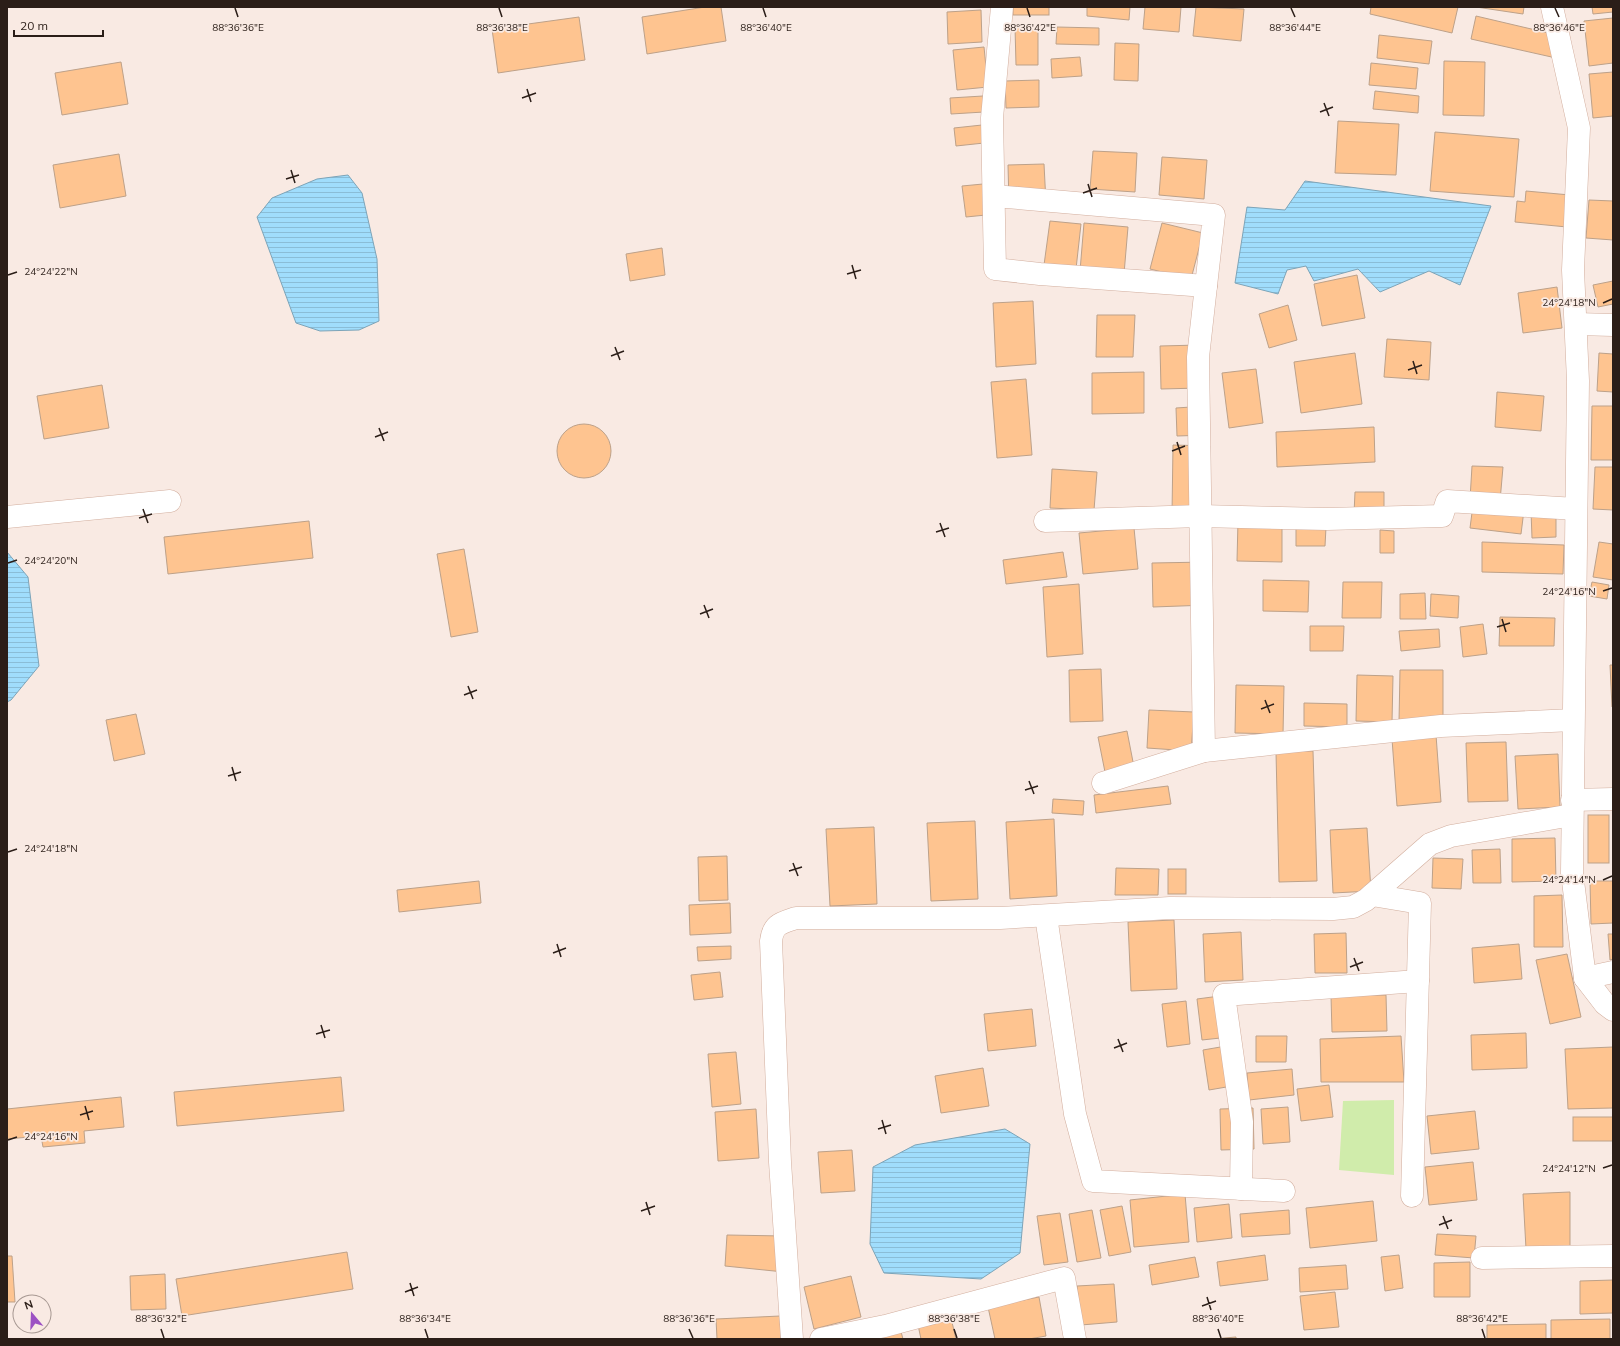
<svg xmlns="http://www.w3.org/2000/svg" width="1620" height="1346" viewBox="0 0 1620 1346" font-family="Mulish,sans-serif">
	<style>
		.green { fill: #d0ecab }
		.water { fill: url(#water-rules); stroke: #7da4b8 }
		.building { fill: #fec490; stroke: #bda189 }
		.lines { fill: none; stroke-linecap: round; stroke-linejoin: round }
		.minor-casing { stroke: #d2ae9e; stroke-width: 23 }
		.minor { stroke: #fff; stroke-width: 22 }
		.ticks { fill: none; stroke: #2b1e18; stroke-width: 1.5 }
		.ticks-label { font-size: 10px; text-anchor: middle; fill: #2b1e18; stroke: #f9eae3; stroke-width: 3.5; stroke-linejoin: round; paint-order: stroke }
	</style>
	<defs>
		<pattern id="water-rules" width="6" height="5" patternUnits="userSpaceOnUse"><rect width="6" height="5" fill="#a0ddfc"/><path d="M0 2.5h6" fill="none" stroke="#8abdd7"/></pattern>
	</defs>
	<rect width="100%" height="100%" fill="#f9eae3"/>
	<path class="green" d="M1394 1100V1175L1339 1170 1343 1101Z"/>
	<g class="water">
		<path d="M348 175 362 193 377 259 379 321 359 330 320 331 296 323 257 217 272 198 317 179Z"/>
		<path d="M1305 181 1491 206 1460 285 1429 271 1380 292 1358 269 1314 281 1306 266 1287 270 1278 294 1235 283 1247 207 1285 210Z"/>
		<path d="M7 552 28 577 39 666 11 700 7 702Z"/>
		<path d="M1005 1129 1030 1144 1020 1253 981 1279 884 1273 870 1244 873 1167 915 1145Z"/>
	</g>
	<g class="building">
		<path d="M705 7H721L726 41 647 54 642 17Z"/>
		<rect x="1013" y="7" width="36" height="8"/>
		<path d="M1087 7H1130L1129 20 1087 16Z"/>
		<path d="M1145 7H1181L1179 32 1143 29Z"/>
		<path d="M1196 7 1244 9 1241 41 1193 36Z"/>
		<path d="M1371 7H1458L1452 33 1370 14Z"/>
		<path d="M1476 7H1524L1523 14Z"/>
		<path d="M1592 7H1613V12L1593 14Z"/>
		<path d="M981 10 982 42 948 44 947 12Z"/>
		<path d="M1476 16 1561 36 1556 58 1471 39Z"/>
		<path d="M579 17 585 60 498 73 492 29Z"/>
		<path d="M1613 18V63L1589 66 1584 21Z"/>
		<path d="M1015 27H1038V65H1016Z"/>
		<path d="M1057 27 1099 28V45L1056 44Z"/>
		<path d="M1379 35 1432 41 1429 64 1377 58Z"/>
		<path d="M1115 43 1139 44 1138 81 1114 80Z"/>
		<path d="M984 47 988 87 957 90 953 50Z"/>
		<path d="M1080 57 1082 76 1052 78 1051 59Z"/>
		<path d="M1444 61 1485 62 1484 116 1443 115Z"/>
		<path d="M121 62 128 104 62 115 55 73Z"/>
		<path d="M1371 63 1418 68 1416 89 1369 85Z"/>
		<path d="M1613 72V116L1593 118 1589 74Z"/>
		<path d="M1039 80V107L1006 108 1005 81Z"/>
		<path d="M1375 91 1419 96 1418 113 1373 109Z"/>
		<path d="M983 96 984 112 951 114 950 98Z"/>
		<path d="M1338 121 1399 124 1396 175 1335 173Z"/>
		<path d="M982 125 984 143 956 146 954 128Z"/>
		<path d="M1435 132 1519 139 1514 197 1430 191Z"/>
		<path d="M1093 151 1137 153 1135 192 1090 189Z"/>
		<path d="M119 154 126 196 60 208 53 165Z"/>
		<path d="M1162 157 1207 160 1204 199 1159 195Z"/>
		<path d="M1044 164 1046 203 1009 204 1008 165Z"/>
		<path d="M983 184 986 215 966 217 962 186Z"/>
		<path d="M1526 191 1570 195 1567 227 1515 222 1517 201 1525 202Z"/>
		<path d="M1589 200 1613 201V240L1586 238Z"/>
		<path d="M1050 221 1081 224 1076 269 1044 265Z"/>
		<path d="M1084 223 1128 227 1124 274 1080 271Z"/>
		<path d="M1162 223 1203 233 1191 279 1150 269Z"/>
		<path d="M662 248 665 275 630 281 626 254Z"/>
		<path d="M1357 275 1365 318 1322 326 1314 284Z"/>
		<path d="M1613 281V304L1598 307 1593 285Z"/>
		<path d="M1557 287 1562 328 1523 333 1518 293Z"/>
		<path d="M1033 301 1036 364 996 367 993 303Z"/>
		<path d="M1288 305 1297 340 1269 348 1259 314Z"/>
		<path d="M1097 315H1135L1133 357H1096Z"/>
		<path d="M1387 339 1431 342 1429 380 1384 377Z"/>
		<path d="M1199 345 1200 388 1161 389 1160 346Z"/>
		<path d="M1355 353 1362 404 1301 413 1294 362Z"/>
		<path d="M1599 353 1613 354V392L1597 391Z"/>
		<path d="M1256 369 1263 423 1229 428 1222 373Z"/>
		<path d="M1144 372V413L1092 414V373Z"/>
		<path d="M1026 379 1032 455 997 458 991 382Z"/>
		<path d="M102 385 109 428 44 439 37 396Z"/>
		<path d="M1497 392 1544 396 1541 431 1495 427Z"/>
		<path d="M1206 406 1207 435 1177 436 1176 408Z"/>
		<path d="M1592 406H1613V460H1591Z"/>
		<circle cx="584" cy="451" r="27"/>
		<path d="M1374 427 1375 462 1277 467 1276 432Z"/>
		<path d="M1173 445 1210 446 1209 516 1172 515Z"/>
		<path d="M1472 466 1503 467 1500 501 1470 499Z"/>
		<path d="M1595 467H1613V510L1593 509Z"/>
		<path d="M1052 469 1097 472 1094 510 1050 508Z"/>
		<path d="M1355 492H1384V515L1354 514Z"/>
		<path d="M1473 505 1524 510 1521 534 1470 528Z"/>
		<path d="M1556 510V537L1532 538 1531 511Z"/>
		<path d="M309 521 313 558 168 574 164 537Z"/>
		<path d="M1238 521 1282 522V562L1237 561Z"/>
		<path d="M1296 527H1326L1325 546H1296Z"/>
		<path d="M1134 528 1138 569 1083 574 1079 533Z"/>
		<path d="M1380 530 1394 531V553H1380Z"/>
		<path d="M1482 542 1564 545 1563 574 1482 572Z"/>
		<path d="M1599 542 1613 544V580L1593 577Z"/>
		<path d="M464 549 478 632 451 637 437 554Z"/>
		<path d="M1063 552 1067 577 1006 584 1003 560Z"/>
		<path d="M1207 562 1208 605 1153 607 1152 563Z"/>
		<path d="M1263 580 1309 581 1308 612 1263 611Z"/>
		<path d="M1343 582H1382L1381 618H1342Z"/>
		<path d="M1592 582 1609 585 1607 599 1589 596Z"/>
		<path d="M1079 584 1083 654 1047 657 1043 587Z"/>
		<path d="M1425 593 1426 619H1400V594Z"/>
		<path d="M1431 594 1459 596 1458 618 1430 616Z"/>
		<path d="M1500 617 1555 618 1554 646H1499Z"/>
		<path d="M1483 624 1487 654 1463 657 1460 627Z"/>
		<path d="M1310 626H1344L1343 651H1310Z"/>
		<path d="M1439 629 1440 647 1401 651 1399 631Z"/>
		<path d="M1610 665H1613V707H1612Z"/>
		<path d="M1101 669 1103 721 1070 722 1069 670Z"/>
		<path d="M1400 670H1443V722H1399Z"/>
		<path d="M1357 675 1393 676 1392 722 1356 721Z"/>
		<path d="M1236 685 1284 686 1283 734 1235 733Z"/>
		<path d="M1304 703 1347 704V727L1304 726Z"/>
		<path d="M1149 710 1194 712 1191 751 1147 748Z"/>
		<path d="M136 714 145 754 114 761 106 720Z"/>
		<path d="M1127 731 1134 767 1105 772 1098 737Z"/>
		<path d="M1436 735 1441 802 1397 806 1392 739Z"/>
		<path d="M1506 742 1508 801 1468 802 1466 743Z"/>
		<path d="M1313 751 1317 881 1279 882 1276 752Z"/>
		<path d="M1558 754 1560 807 1518 809 1515 756Z"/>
		<path d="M1168 786 1171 804 1096 813 1094 795Z"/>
		<path d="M1053 799 1084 801 1083 815 1052 813Z"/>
		<rect x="1588" y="815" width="21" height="48"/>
		<path d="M1054 819 1057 896 1010 899 1006 822Z"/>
		<path d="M975 821 978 899 931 901 927 823Z"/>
		<path d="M874 827 877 904 830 906 826 829Z"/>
		<path d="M1367 828 1371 891 1333 893 1330 830Z"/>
		<path d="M1555 838 1556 881 1512 882V839Z"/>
		<path d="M1500 849 1501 883H1473L1472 850Z"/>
		<path d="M727 856 728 900 699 901 698 857Z"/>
		<path d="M1433 858 1463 859 1461 889 1432 888Z"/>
		<path d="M1116 868 1159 869 1158 895H1115Z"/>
		<rect x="1168" y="869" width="18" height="25"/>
		<path d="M479 881 481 903 399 912 397 890Z"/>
		<path d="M1590 881H1613V923L1591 924Z"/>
		<path d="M1562 895 1563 947H1534V896Z"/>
		<path d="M730 903 731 933 690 935 689 905Z"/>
		<path d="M1174 920 1177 989 1131 991 1128 922Z"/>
		<path d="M1241 932 1243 980 1205 982 1203 934Z"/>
		<path d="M1346 933 1347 973H1315L1314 934Z"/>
		<path d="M1608 934H1613V959L1610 960Z"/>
		<path d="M1519 944 1522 979 1474 983 1472 948Z"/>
		<path d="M731 946V959L698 961 697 947Z"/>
		<path d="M1567 954 1581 1017 1550 1024 1536 960Z"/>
		<path d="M720 972 723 997 694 1000 691 975Z"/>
		<path d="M1235 994 1239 1036 1202 1040 1197 999Z"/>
		<path d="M1386 995 1387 1031 1332 1032 1331 996Z"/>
		<path d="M1186 1001 1190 1044 1167 1047 1162 1004Z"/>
		<path d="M1032 1009 1036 1046 988 1051 984 1014Z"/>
		<path d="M1526 1033 1527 1068 1472 1070 1471 1035Z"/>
		<path d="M1256 1036H1287L1286 1062H1256Z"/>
		<path d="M1401 1036 1404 1082H1321L1320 1039Z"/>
		<path d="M1232 1045 1238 1085 1209 1090 1203 1050Z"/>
		<path d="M1613 1047V1108L1568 1109 1565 1049Z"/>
		<path d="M736 1052 741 1104 712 1107 708 1054Z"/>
		<path d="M983 1068 989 1106 941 1113 935 1076Z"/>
		<path d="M1292 1069 1294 1095 1249 1100 1247 1073Z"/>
		<path d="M341 1077 344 1111 177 1126 174 1092Z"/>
		<path d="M1329 1085 1333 1117 1301 1121 1297 1089Z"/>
		<path d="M121 1097 124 1127 84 1131 85 1143 43 1147 41 1136 7 1139V1109Z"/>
		<path d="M1288 1107 1290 1142 1263 1144 1261 1109Z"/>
		<path d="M1253 1108 1254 1149 1221 1150 1220 1109Z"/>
		<path d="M756 1109 759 1158 718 1161 715 1112Z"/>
		<path d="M1475 1111 1479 1149 1431 1154 1427 1116Z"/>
		<rect x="1573" y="1117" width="40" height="24"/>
		<path d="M852 1150 855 1191 821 1193 818 1152Z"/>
		<path d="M1473 1162 1477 1200 1429 1205 1425 1167Z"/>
		<path d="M1570 1192V1247L1526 1249 1523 1194Z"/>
		<path d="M1185 1194 1189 1242 1134 1247 1130 1200Z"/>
		<path d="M1373 1201 1377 1241 1310 1248 1306 1208Z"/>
		<path d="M1229 1204 1232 1238 1197 1242 1194 1208Z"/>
		<path d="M1122 1206 1131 1252 1109 1256 1100 1210Z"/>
		<path d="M1092 1210 1101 1258 1077 1262 1069 1214Z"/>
		<path d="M1289 1210 1290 1234 1242 1237 1240 1214Z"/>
		<path d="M1060 1213 1068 1262 1044 1265 1037 1216Z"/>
		<path d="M1437 1234 1476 1236 1474 1258 1435 1255Z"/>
		<path d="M727 1235 783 1236 784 1272 725 1266Z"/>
		<path d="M347 1252 353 1289 182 1316 176 1279Z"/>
		<path d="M1265 1255 1268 1280 1220 1286 1217 1262Z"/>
		<path d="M1399 1255 1403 1288 1385 1291 1381 1257Z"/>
		<path d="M7 1256H12L15 1302H7Z"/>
		<path d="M1195 1257 1199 1277 1152 1285 1149 1265Z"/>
		<path d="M1470 1262V1297H1434V1263Z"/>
		<path d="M1346 1265 1348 1289 1300 1292 1299 1268Z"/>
		<path d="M165 1274 166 1309 131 1310 130 1276Z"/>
		<path d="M851 1276 861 1317 814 1329 804 1287Z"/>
		<path d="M1613 1280V1313L1580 1314V1281Z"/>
		<path d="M1114 1284 1117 1322 1081 1325 1077 1286Z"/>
		<path d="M1335 1292 1339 1327 1304 1330 1300 1296Z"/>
		<path d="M1039 1297 1046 1336 1029 1339H995L988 1307Z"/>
		<path d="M780 1316 781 1339H717L716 1319Z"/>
		<path d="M951 1318 956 1339H921L918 1325Z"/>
		<path d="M1610 1319V1339H1551V1320Z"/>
		<path d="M1546 1324V1339H1487V1325Z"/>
		<path d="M900 1328 903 1339H858Z"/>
		<path d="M1236 1337V1339H1213Z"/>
	</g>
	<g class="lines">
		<defs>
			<g id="minor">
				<path d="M1002 7 992 118 995 269 1040 274 1206 286 1198 357 1204 751"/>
				<path d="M1552 7 1579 128 1573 270 1578 381 1572 873 1585 978 1605 1004 1613 1010"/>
				<path d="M994 196 1214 215 1206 286"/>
				<path d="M1576 324 1613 325"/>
				<path d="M7 517 170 501"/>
				<path d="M1045 521 1200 516 1327 519 1442 516 1447 501 1576 509"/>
				<path d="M1103 783 1204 751 1441 726 1573 720"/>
				<path d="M1572 800 1613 799"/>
				<path d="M1372 895 1420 903 1412 1196"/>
				<path d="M1046 916 1075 1114 1093 1181 1284 1191"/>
				<path d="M1585 978 1613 972"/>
				<path d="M1241 1189 1242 1122 1224 995 1418 981"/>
				<path d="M1482 1258 1613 1256"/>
				<path d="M792 1339 780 1162 771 941C773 924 781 923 796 918H1000L1170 908 1333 909 1353 907 1366 900 1430 844 1451 836 1572 815"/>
				<path d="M821 1339 885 1326 1064 1278 1075 1339"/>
			</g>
		</defs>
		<use href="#minor" class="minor-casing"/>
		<use href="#minor" class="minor"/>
	</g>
	<path class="ticks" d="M235 8 238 17M499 8 502 17M763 8 766 17M1027 8 1030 17M1291 8 1295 17M1555 8 1559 17M527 89 531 102M522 98 536 93M1324 103 1329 116M1320 112 1333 107M291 170 295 183M286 179 299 175M1088 184 1092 197M1083 193 1097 188M852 265 856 279M847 274 861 270M8 275 17 272M1603 303 1612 299M615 347 620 360M611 356 624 351M1413 361 1417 374M1408 370 1422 365M379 428 384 441M375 437 388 432M1177 442 1181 455M1172 451 1185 446M143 509 148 523M139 518 152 514M940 523 945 537M936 532 949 528M8 563 17 560M1603 591 1612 588M704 605 709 618M700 614 713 609M1502 619 1506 632M1497 627 1510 623M468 686 473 699M464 695 477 690M1265 700 1270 713M1261 709 1274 704M232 767 236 781M228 776 241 772M1029 781 1034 794M1025 790 1038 786M8 852 17 849M793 863 798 876M789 871 802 867M1603 880 1612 876M557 944 561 957M553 953 566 948M1354 958 1359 971M1350 967 1363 962M321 1025 325 1038M316 1034 330 1030M1118 1039 1123 1052M1114 1048 1127 1043M85 1106 89 1120M80 1115 93 1111M882 1120 886 1134M878 1129 891 1125M8 1140 17 1137M1603 1168 1612 1165M646 1202 650 1215M641 1211 655 1206M1443 1216 1448 1229M1439 1225 1452 1220M410 1283 414 1296M405 1292 418 1287M1207 1297 1211 1310M1202 1306 1216 1301M161 1329 164 1338M425 1329 428 1338M689 1329 693 1338M954 1329 957 1338M1218 1329 1221 1338M1482 1329 1485 1338"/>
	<g class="ticks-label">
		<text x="238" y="31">88°36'36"E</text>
		<text x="502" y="31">88°36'38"E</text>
		<text x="766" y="31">88°36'40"E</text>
		<text x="1030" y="31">88°36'42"E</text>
		<text x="1295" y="31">88°36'44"E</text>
		<text x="1559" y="31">88°36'46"E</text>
		<text x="51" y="275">24°24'22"N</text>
		<text x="1569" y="306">24°24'18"N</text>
		<text x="51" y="564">24°24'20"N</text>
		<text x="1569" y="595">24°24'16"N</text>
		<text x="51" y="852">24°24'18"N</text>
		<text x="1569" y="883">24°24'14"N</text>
		<text x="51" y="1140">24°24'16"N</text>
		<text x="1569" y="1172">24°24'12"N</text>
		<text x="161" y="1322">88°36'32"E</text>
		<text x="425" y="1322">88°36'34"E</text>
		<text x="689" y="1322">88°36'36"E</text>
		<text x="954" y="1322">88°36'38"E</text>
		<text x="1218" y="1322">88°36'40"E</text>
		<text x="1482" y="1322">88°36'42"E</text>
	</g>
	<rect width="1620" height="1346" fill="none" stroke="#2b1e18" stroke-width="16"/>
	<g transform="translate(32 1314) rotate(341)"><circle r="19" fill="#f9eae3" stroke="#a79892"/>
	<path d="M0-3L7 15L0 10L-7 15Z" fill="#9c51c3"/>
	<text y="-6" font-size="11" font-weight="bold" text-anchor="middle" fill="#2b1e18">N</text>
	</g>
	<path d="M14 30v6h89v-6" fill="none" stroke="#2b1e18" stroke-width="2"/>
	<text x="20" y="30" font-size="12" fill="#2b1e18" stroke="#f9eae3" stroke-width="3" paint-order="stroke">20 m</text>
</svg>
